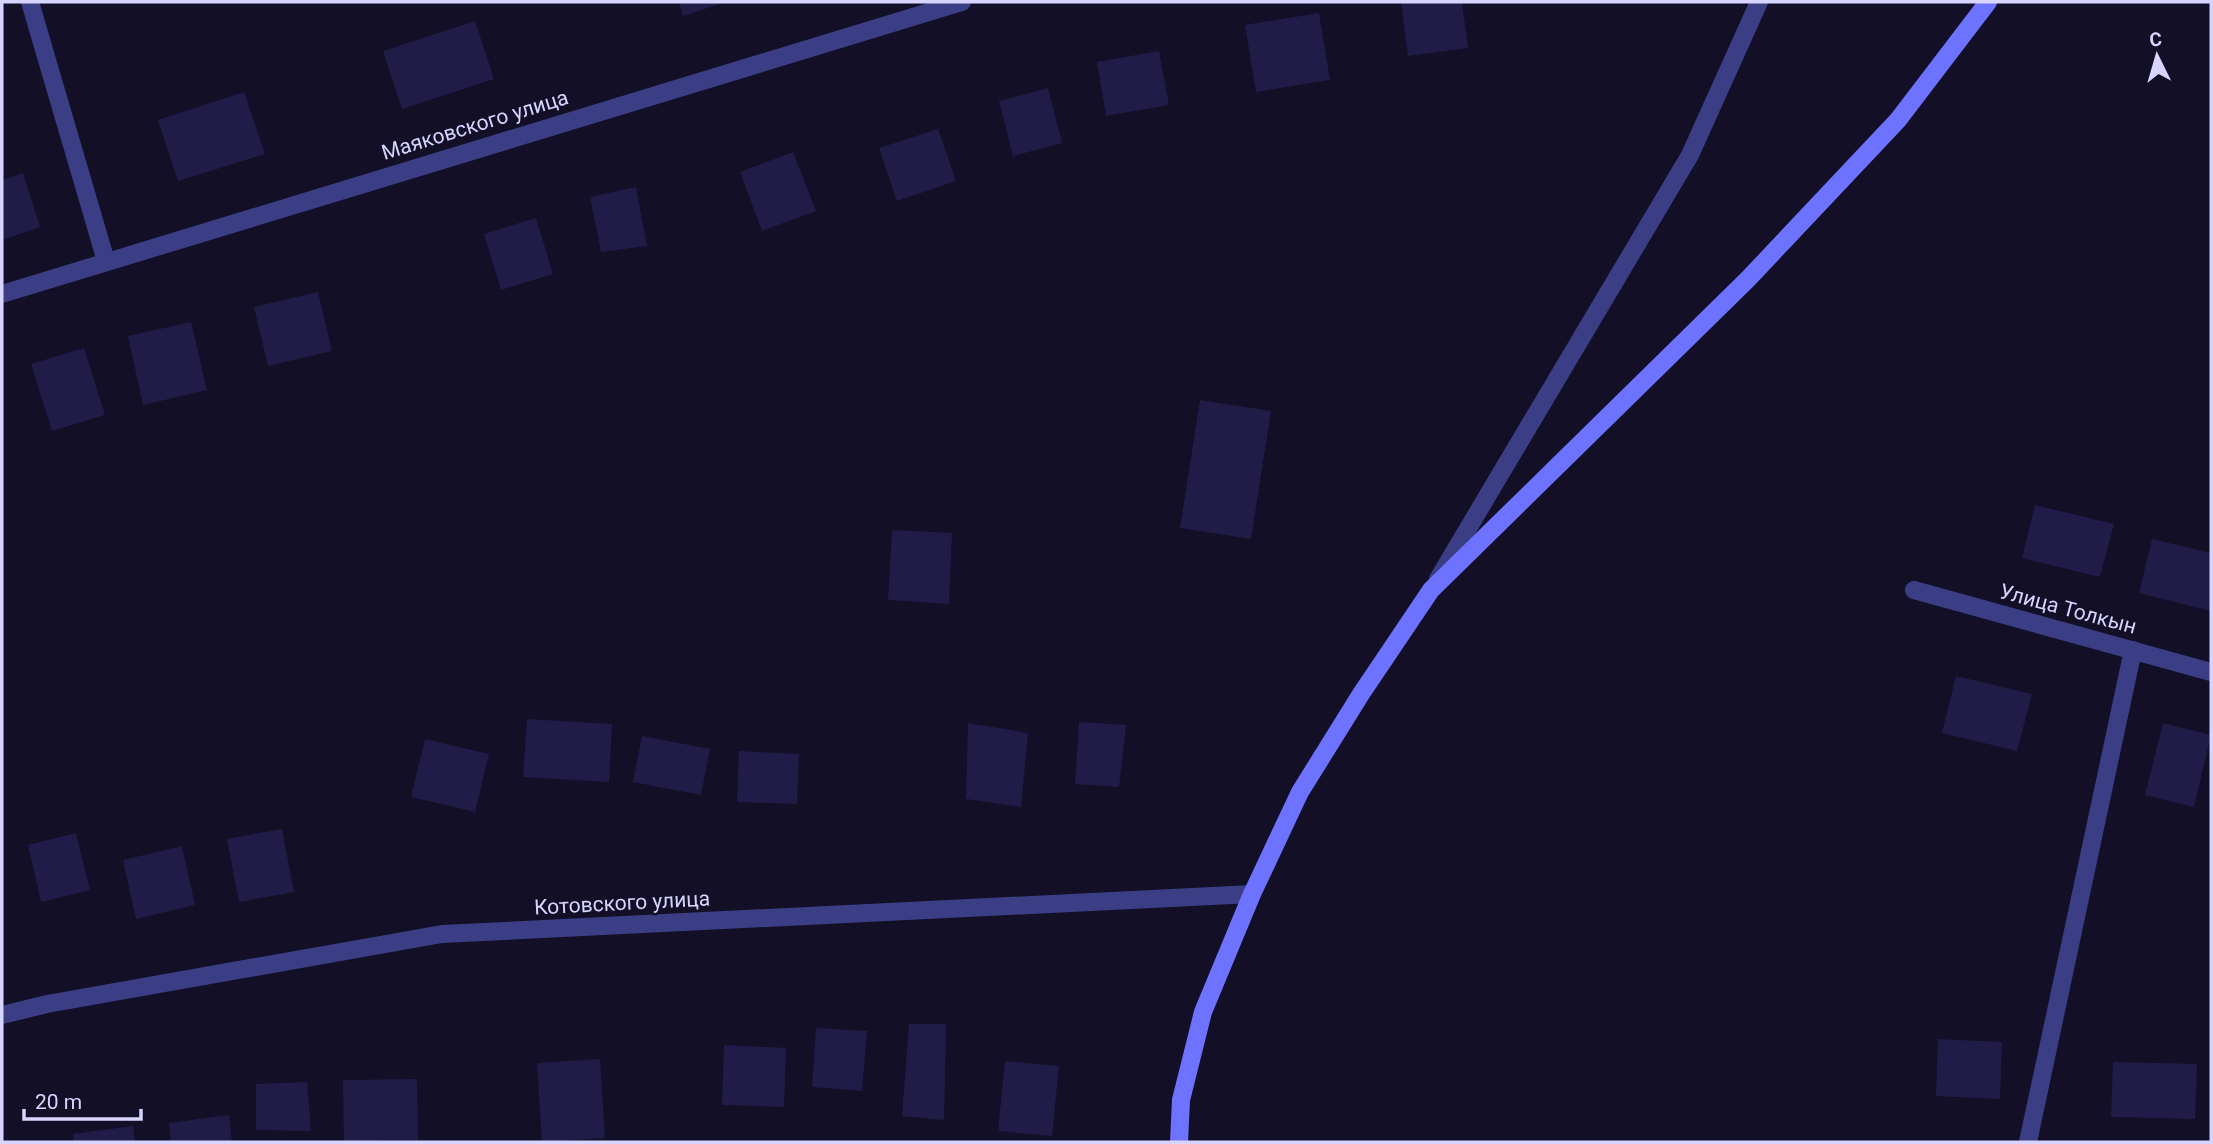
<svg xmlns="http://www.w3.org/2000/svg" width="2213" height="1144" viewBox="0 0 2213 1144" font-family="Roboto,sans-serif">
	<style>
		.building { fill: #211c47 }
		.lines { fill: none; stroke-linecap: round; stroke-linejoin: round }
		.service { stroke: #3b3d85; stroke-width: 18 }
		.minor { stroke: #3b3d85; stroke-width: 18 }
		.secondary { stroke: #6d73fe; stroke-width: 18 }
		.labels { text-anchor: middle; stroke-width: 5; stroke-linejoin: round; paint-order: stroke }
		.street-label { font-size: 21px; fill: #d7d5ff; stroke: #120f26 }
	</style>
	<rect width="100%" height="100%" fill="#120f26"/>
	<g class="building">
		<path d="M679 2H726L683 16Z"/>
		<path d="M1401 2H1462L1468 48 1408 56Z"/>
		<path d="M1319 13 1330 80 1256 92 1245 25Z"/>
		<path d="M475 21 494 79 402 109 383 51Z"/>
		<path d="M1159 51 1169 105 1106 116 1097 62Z"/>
		<path d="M1048 88 1062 143 1013 156 999 101Z"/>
		<path d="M244 92 265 154 178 181 158 120Z"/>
		<path d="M938 129 956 181 897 201 879 148Z"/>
		<path d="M793 152 816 211 762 231 740 172Z"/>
		<path d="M23 173 40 227 2 240V180Z"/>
		<path d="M636 187 647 246 601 252 590 197Z"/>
		<path d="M536 218 553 274 501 290 484 234Z"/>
		<path d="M318 292 332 351 268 366 254 307Z"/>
		<path d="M191 322 207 390 143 405 128 336Z"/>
		<path d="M84 348 105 415 52 431 31 364Z"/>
		<path d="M1200 400 1271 411 1251 539 1180 528Z"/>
		<path d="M2035 505 2114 524 2100 577 2022 558Z"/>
		<path d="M892 530 952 533 949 604 888 600Z"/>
		<path d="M2152 539 2211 553V611L2139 593Z"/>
		<path d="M1956 676 2032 694 2017 751 1942 733Z"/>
		<path d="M527 719 612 724 609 782 523 777Z"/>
		<path d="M1079 722 1126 725 1119 787 1075 784Z"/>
		<path d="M968 723 1028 733 1021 807 966 799Z"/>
		<path d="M2163 723 2211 735 2194 807 2145 795Z"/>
		<path d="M642 736 710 749 701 795 633 782Z"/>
		<path d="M425 739 489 754 475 812 411 797Z"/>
		<path d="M739 751 799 754 797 804 737 802Z"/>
		<path d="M282 829 294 892 239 902 227 839Z"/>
		<path d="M76 833 90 890 41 902 28 845Z"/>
		<path d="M182 846 195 905 136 919 123 860Z"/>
		<path d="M909 1024H946L944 1120 902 1116Z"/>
		<path d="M816 1028 867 1031 862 1091 812 1087Z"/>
		<path d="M1938 1039 2002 1042 2000 1099 1936 1096Z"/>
		<path d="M724 1045 786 1048 784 1107 722 1105Z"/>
		<path d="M600 1059 605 1138 542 1142 537 1063Z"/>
		<path d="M1005 1061 1059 1066 1052 1136 998 1131Z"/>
		<path d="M2113 1062 2197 1064 2195 1119 2111 1117Z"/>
		<path d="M417 1079 418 1140 344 1141 343 1080Z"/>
		<path d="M307 1082 311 1131 256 1130V1084Z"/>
		<path d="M229 1115 232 1142H171L169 1123Z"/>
		<path d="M133 1126 135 1142H74L73 1134Z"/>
	</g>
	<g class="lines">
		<path class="service" d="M2028 1142 2133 650"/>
		<g class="minor">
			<path d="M30 2 106 261"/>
			<path d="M2 294 962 2"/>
			<path d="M1438 579 1690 155 1759 2"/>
			<path d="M1914 590 2211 672"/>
			<path d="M2 1015 47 1004 442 934 1252 894"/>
		</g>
		<path class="secondary" d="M1179 1142 1181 1100 1203 1012 1252 894 1300 792 1361 694 1431 590 1748 279 1898 120 1988 2"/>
	</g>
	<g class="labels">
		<g class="street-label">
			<text transform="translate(475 125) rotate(-17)" y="7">Маяковского улица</text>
			<text transform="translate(2068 609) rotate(15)" y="7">Улица Толкын</text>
			<text transform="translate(622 903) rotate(-3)" y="7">Котовского улица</text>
		</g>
	</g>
	<rect width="2213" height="1144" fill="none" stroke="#d7d5ff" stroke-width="7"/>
	<g transform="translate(2157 56) rotate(355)" stroke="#120f26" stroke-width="5" paint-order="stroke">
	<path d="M0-5L12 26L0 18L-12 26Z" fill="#d7d5ff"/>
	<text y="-10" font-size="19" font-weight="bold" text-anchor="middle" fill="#d7d5ff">С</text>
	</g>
	<path d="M24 1109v10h117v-10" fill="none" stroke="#d7d5ff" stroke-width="3.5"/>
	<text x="35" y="1109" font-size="21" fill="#d7d5ff" stroke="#120f26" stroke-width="5" paint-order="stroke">20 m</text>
</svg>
